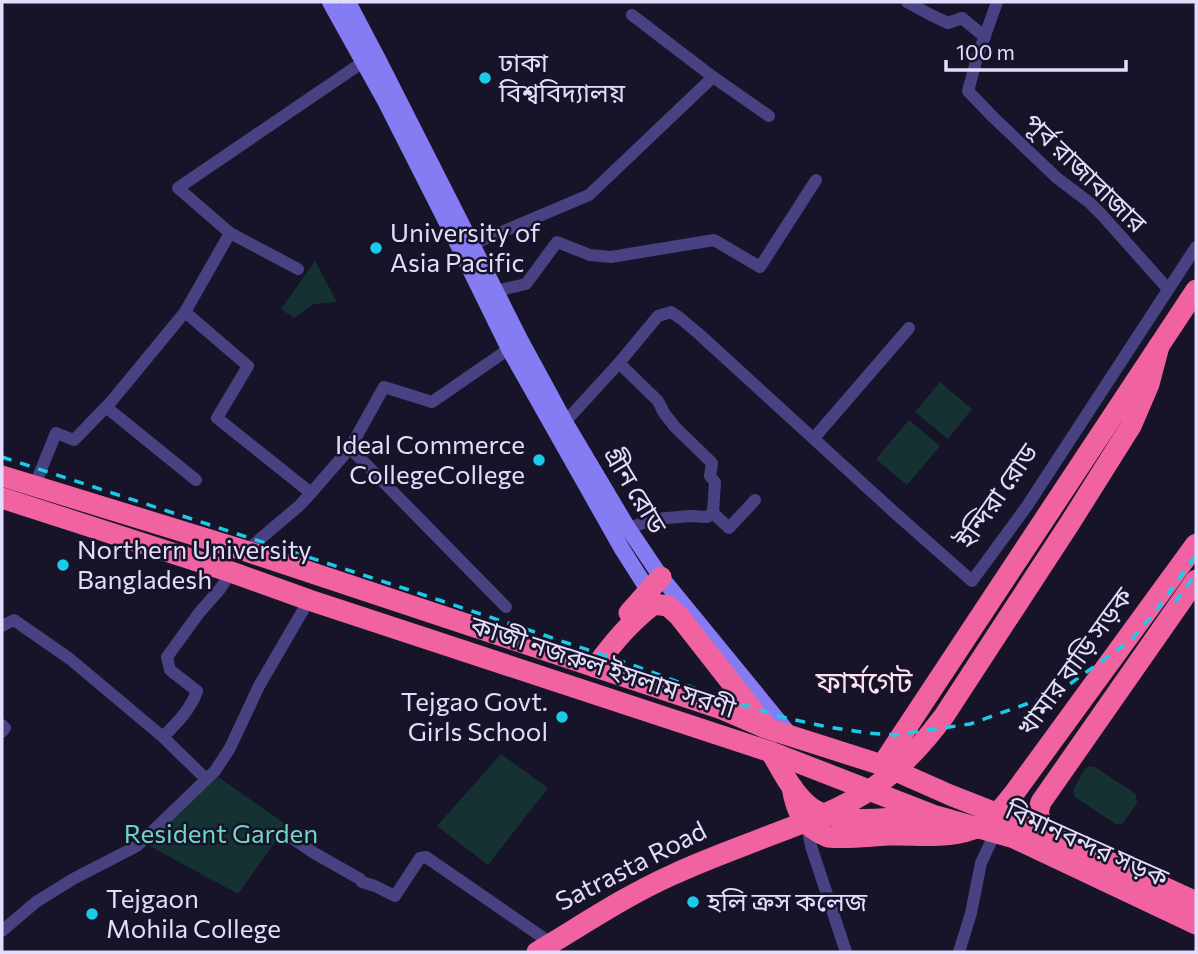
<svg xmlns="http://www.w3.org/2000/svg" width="1198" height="954" viewBox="0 0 1198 954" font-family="Commissioner,'Noto Sans Bengali',sans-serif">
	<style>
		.green { fill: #163131 }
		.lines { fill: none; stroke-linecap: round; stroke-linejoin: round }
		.street { stroke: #484282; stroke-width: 12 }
		.secondary { stroke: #857cf3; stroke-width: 16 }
		.highway { stroke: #f163a0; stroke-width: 21 }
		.rail { stroke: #1acbea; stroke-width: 3.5; stroke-dasharray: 10 9; stroke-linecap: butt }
		.poi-dot { fill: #1acbea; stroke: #171328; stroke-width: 2.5 }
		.labels { text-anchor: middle; stroke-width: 5; stroke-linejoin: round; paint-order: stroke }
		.poi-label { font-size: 26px; fill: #e2ddfc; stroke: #171328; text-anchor: start }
		.street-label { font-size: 26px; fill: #e2ddfc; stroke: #171328 }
		.park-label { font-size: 26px; fill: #6ed6c2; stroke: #171328 }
		.quarter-label { font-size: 30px; fill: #fcdff0; stroke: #171328 }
	</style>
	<rect width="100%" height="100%" fill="#171328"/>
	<g class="green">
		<path d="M315 261 337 302 314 304 294 318 281 309Z"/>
		<path d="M940 382 972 409 948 439 915 412Z"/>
		<path d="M909 420 940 446 907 485 876 459Z"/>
		<path d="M501 754 548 788 488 865 437 826Z"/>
		<path d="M1089 766 1095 767 1136 794 1137 803 1123 823 1117 825 1075 797 1073 790 1085 769Z"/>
		<path d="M218 777 287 825 238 894 144 843Z"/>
	</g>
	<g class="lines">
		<g class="street">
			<path d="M907 2 931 15 948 23 962 18 985 37"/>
			<path d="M997 2 977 58 968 91 993 117 1057 178 1090 203 1102 215 1168 289"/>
			<path d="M632 15 713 77 769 116"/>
			<path d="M230 233 298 269"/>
			<path d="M466 247 589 195 713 77"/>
			<path d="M496 291 526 284 557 242 590 255 611 257 714 240 760 267 816 180"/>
			<path d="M185 312 248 366 217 418 311 493 299 506 246 551"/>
			<path d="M619 363 658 401 664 413 675 427 712 463 710 476 715 482 713 513"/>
			<path d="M106 407 196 480"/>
			<path d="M565 422 619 363 658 316 671 312 680 318 699 334 895 513 972 581 1027 506 1196 247"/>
			<path d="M814 438 909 328"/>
			<path d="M350 448 506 607"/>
			<path d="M34 487 56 433 74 440 110 403 185 312 230 233 178 188 363 62"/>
			<path d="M311 493 350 448 384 387 432 402 509 349"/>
			<path d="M628 528 656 519 690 516 707 517 713 513 729 528 755 500"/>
			<path d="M2 626 14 620 70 659 163 737 206 779"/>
			<path d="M2 725 5 728 2 732"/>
			<path d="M163 737C176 724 191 709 197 691L170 670 167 657 199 613 220 589 231 572"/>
			<path d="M807 825 811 846 846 952"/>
			<path d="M289 836 314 853 360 879 362 882 375 886 395 896 420 858 426 857 545 939"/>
			<path d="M2 931 36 902 73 879 137 846 215 771 230 748 259 686 309 600"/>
			<path d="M959 952 971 913 981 863 996 831"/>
		</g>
		<g class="secondary">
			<path d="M330 2 384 99 460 249 509 349 622 549 648 590"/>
			<path d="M348 2 379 61 521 341 565 422 628 528 661 577 791 736"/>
		</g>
		<g class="highway">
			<path d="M2 476 246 551 722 709 766 728 882 765 950 795 1044 832 1196 902"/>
			<path d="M2 498 231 572 309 600 771 752 933 815 1014 838 1196 924"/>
			<path d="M629 613 661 577"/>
			<path d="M595 667C613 643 630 622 654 604L668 606 679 616 766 727"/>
			<path d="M771 752C782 771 792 792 809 806 834 827 896 818 927 815"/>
			<path d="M882 765 1196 290"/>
			<path d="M792 787C796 813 804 827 828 837 848 839 868 836 888 835 918 834 952 840 980 826 995 819 1005 804 1015 792L1196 544"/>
			<path d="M1044 832 1038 812 1041 802 1196 580"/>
			<path d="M537 952C581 926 625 896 672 875 704 860 738 848 771 835 806 822 842 809 873 788 900 769 924 743 944 716L1070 523 1131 426 1149 384 1159 346"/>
		</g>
		<g class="rail">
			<path d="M2 457 406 589 630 664 721 698 786 718 828 727 868 733 895 735 970 724 1032 702 1060 691 1131 640 1155 612 1196 555"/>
			<path d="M1175 602 1196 574"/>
		</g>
	</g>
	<g class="poi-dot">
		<circle cx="485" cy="78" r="7"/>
		<circle cx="376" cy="248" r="7"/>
		<circle cx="539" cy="460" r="7"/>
		<circle cx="63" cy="565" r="7"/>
		<circle cx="562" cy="717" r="7"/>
		<circle cx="693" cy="902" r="7"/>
		<circle cx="92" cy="914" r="7"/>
	</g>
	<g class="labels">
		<g class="poi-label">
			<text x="499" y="72">ঢাকা<tspan x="499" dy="30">বিশ্ববিদ্যালয়</tspan></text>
			<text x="390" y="242">University of<tspan x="390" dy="30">Asia Pacific</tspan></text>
			<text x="525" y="454" text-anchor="end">Ideal Commerce<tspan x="525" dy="30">CollegeCollege</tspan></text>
			<text x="77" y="559">Northern University<tspan x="77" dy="30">Bangladesh</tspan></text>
			<text x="548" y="711" text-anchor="end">Tejgao Govt.<tspan x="548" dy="30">Girls School</tspan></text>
			<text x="106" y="908">Tejgaon<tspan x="106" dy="30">Mohila College</tspan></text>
			<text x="707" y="911">হলি ক্রস কলেজ</text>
		</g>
		<g class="street-label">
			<text transform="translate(1085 173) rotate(44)" y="9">পূর্ব রাজাবাজার</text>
			<text transform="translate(635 490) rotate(59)" y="9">গ্রীন রোড</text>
			<text transform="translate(997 496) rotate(-55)" y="9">ইন্দিরা রোড</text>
			<text transform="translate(1075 662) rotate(-54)" y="9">খামার বাড়ি সড়ক</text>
			<text transform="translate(603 667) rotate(18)" y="9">কাজী নজরুল ইসলাম সরণী</text>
			<text transform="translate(1087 844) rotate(24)" y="9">বিমানবন্দর সড়ক</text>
			<text transform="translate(631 866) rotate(-27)" y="9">Satrasta Road</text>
		</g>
		<g class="park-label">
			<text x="221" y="843">Resident Garden</text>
		</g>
		<g class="quarter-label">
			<text x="864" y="693">ফার্মগেট</text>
		</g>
	</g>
	<rect width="1198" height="954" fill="none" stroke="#e2ddfc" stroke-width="7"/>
	<path d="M946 60v10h180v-10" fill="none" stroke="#e2ddfc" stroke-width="3.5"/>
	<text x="956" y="60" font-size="21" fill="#e2ddfc" stroke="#171328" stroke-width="5" paint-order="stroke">100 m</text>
</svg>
